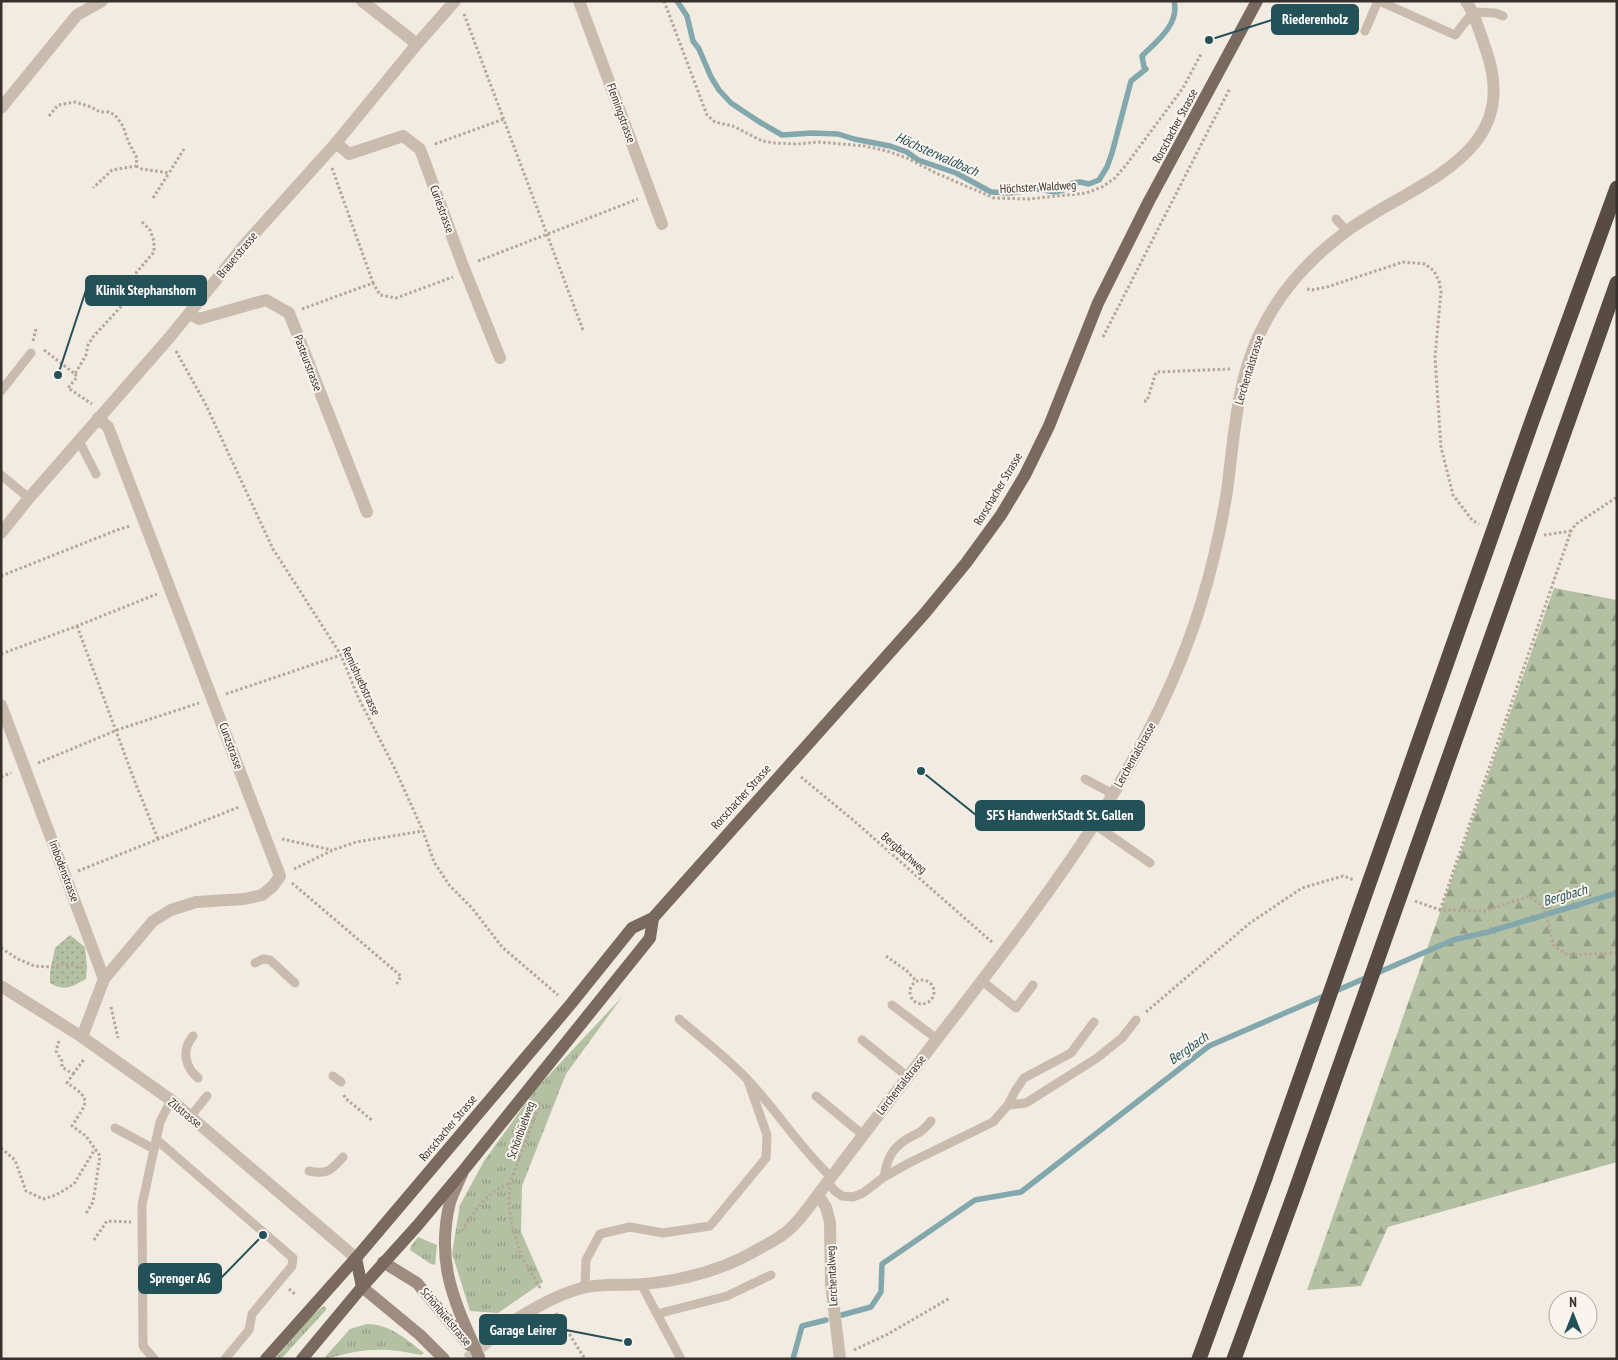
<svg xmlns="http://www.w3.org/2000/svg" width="1618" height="1360" viewBox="0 0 1618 1360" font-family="'PT Sans Narrow',sans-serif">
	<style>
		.grass { fill: url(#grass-tufts) }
		.forest { fill: url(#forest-firs) }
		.park { fill: url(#park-dots) }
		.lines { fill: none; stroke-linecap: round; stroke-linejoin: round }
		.stream { stroke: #82a8ad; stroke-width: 5.5 }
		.street-tunnel { stroke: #cdc6bd; stroke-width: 12; stroke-dasharray: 12 6; stroke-linecap: butt }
		.path { stroke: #b5a698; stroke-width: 3; stroke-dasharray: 2.5 2.5; stroke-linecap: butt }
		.lane { stroke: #c9bcae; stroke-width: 9 }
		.street { stroke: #c9bcae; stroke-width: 12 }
		.secondary { stroke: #9d8c7f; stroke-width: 12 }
		.primary { stroke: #79695e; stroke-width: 12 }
		.highway { stroke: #584b43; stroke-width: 15 }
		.highway-bridge { stroke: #584b43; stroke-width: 15 }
		.labels { text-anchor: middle; stroke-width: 4; stroke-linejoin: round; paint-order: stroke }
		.street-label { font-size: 12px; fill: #38302c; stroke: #f9f5ee }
		.water-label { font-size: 14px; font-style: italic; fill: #245057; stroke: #f9f5ee }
		.leader { fill: none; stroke: #245057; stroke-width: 2 }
		.callout-dot { fill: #245057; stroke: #f9f5ee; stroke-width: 2 }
		.callout { fill: #245057; stroke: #245057; stroke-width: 2 }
		.callout-label { font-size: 14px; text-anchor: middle; font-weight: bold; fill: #fff }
	</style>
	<defs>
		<pattern id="grass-tufts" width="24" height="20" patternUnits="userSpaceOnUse" patternTransform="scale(1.25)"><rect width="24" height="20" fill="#b4c0a2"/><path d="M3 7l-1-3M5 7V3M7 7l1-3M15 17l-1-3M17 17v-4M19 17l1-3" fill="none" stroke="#939c84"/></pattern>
		<pattern id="forest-firs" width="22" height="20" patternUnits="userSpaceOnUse" patternTransform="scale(1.25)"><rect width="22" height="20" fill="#b4c0a2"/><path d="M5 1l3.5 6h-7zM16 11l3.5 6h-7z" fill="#939c84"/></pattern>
		<pattern id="park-dots" width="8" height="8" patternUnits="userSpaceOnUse" patternTransform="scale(1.25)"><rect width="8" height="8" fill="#b4c0a2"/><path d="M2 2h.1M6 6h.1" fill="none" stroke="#939c84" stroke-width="1.8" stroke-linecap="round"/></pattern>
	</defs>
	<rect width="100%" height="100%" fill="#f2ebe1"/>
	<g class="grass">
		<path d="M622 997 566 1074 522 1186 521 1232 543 1282 498 1313 470 1311 452 1253 460 1205 484 1161 536 1089Z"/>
		<path d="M418 1237 437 1245 435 1265 431 1264 410 1250 411 1246Z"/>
		<path d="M323 1306 326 1307V1310L281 1359H275L307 1321Z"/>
		<path d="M367 1324C390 1324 407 1340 424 1353L421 1355C383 1347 364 1348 326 1359L325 1357 350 1329Z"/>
	</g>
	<path class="forest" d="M1554 588 1617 600V1162L1388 1227 1361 1286 1307 1290Z"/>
	<path class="park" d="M70 935 85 947 87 967 86 979C71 987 65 992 50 983V972L55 948Z"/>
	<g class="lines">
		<g class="stream">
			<path d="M677 1 687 16 693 41 699 49 711 77 719 90 731 103 758 121 782 135 812 133 838 134 854 139 890 146 907 152 918 160 956 173 991 192 1010 193 1037 189 1055 192 1063 190 1069 184 1080 182 1089 184 1099 180 1107 167 1112 153 1131 81 1146 69 1144 67 1142 56C1156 42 1180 24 1174 1"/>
			<path d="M842 1315 871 1307 881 1292 882 1264 975 1200 1021 1192 1209 1046 1453 940 1488 932 1617 893"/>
			<path d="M793 1359 802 1326 826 1320"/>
		</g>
		<path class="street-tunnel" d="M467 1359 510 1323"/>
		<g class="path">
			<path d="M664 1 707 115 715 122 733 126 762 141 775 143 797 144 818 142 865 146 887 151 907 158 938 174 994 198 1029 199 1086 193 1102 187 1115 178 1126 165 1183 88 1201 54"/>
			<path d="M464 14 583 330"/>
			<path d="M49 116 58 105 75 102 91 107 100 112H108L115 115 123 126 128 141 137 158 136 166 112 170 93 188"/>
			<path d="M435 144 504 119"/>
			<path d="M136 166 142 169 169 173 184 149"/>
			<path d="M332 168 373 283"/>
			<path d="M153 198 169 173"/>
			<path d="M478 261 638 199"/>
			<path d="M1307 289 1312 290 1327 287 1403 262 1425 264 1434 271 1439 281 1441 292 1435 357 1441 447 1453 495 1472 520 1479 524"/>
			<path d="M302 309 373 283 380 295 396 298 453 277"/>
			<path d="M1103 337 1230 88"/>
			<path d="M33 341 36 329"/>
			<path d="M44 350 75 374 86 355 88 345 93 337 127 300 129 281 154 252V241L150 230 141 221"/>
			<path d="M176 351 205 403 273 549 341 655 358 697 394 767 423 831 434 862 450 886 472 908 502 947 558 995"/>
			<path d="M75 374 77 377 68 388 92 404"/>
			<path d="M1144 401H1147L1156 372 1230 369"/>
			<path d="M1544 535 1571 531"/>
			<path d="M1 576 117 530 130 526"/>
			<path d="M77 626 135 782 158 839"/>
			<path d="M1 654 77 626 157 594"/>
			<path d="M226 694 341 655"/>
			<path d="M38 763 117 730 199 703"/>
			<path d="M1 777 11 773"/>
			<path d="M801 777 853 820 993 943"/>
			<path d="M282 839 332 850"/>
			<path d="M294 869 333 850 356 842 423 831"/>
			<path d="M78 871 239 807"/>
			<path d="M292 883 401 976 396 985"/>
			<path d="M1415 901 1440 910 1485 911 1529 896 1544 907 1554 946 1568 955 1617 953"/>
			<path d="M1440 910 1571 531 1576 524 1617 497"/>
			<path d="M1 948 18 959 34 966 51 967 65 964 82 967"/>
			<path d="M886 956 907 971 916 981"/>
			<circle cx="922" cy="992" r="12"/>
			<path d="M111 1007 118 1038"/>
			<path d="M1146 1012 1250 923 1302 888 1343 876 1354 880"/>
			<path d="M59 1041 56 1051 62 1061V1067L73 1074 67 1083C94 1100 86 1103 72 1126L86 1136 100 1156 93 1202 85 1215"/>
			<path d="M73 1074 85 1058"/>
			<path d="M344 1095 345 1098 373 1121"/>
			<path d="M1 1148 15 1160 26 1191 43 1199 56 1195 74 1184 95 1149"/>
			<path d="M462 1231C473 1211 489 1191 510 1183"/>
			<path d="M94 1240 107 1221 131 1222"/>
			<path d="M540 1288 521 1255 512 1226 509 1205 510 1183 541 1101"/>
			<path d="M289 1289 296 1295"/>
			<path d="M556 1313 585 1359"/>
			<path d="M854 1350 888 1334 950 1298"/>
		</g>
		<g class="lane">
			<path d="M1379 1 1455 35 1473 12 1495 13 1503 16"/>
			<path d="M1365 31 1378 1"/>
			<path d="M1336 219 1347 231"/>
			<path d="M1 391 31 353"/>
			<path d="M79 441 96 474"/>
			<path d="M1 475 29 498"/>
			<path d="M1085 779 1113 794"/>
			<path d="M1094 824 1150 863"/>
			<path d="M255 963 263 959 270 960 295 983"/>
			<path d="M982 981 1016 1008 1033 985"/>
			<path d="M892 1005 937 1039"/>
			<path d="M679 1019C701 1038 725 1056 746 1078 776 1109 799 1147 831 1177"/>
			<path d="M193 1036C181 1050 185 1067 198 1078"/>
			<path d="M862 1040 908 1077"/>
			<path d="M333 1076 341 1082"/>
			<path d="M816 1096 863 1135"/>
			<path d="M1008 1105 1015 1091 1024 1078 1071 1053 1094 1022"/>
			<path d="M190 1117 207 1096"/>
			<path d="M115 1128 154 1149"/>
			<path d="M157 1140 293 1258 292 1266 252 1314 249 1330 225 1359"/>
			<path d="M309 1171C328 1175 331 1170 343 1157"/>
			<path d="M884 1177C886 1166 889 1153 899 1145 911 1134 920 1136 931 1121"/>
			<path d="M827 1182 835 1191 842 1196 853 1197 863 1193 884 1177 909 1163 993 1122 1008 1105 1026 1103 1097 1058 1122 1038 1136 1020"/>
			<path d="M641 1284 681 1359"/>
			<path d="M585 1287 586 1260 600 1234 630 1227 663 1233 710 1226 766 1158 767 1135 748 1081"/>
			<path d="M657 1314 727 1296 771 1275"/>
			<path d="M154 1359 143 1346 142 1205 160 1122 171 1100"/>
		</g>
		<g class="street">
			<path d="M362 1 417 44"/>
			<path d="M579 1 662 224"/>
			<path d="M1 108 77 15 102 1"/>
			<path d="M336 143 349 154 403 136 420 149 463 266 500 358"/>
			<path d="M189 314 199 319 266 300 289 313 367 512"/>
			<path d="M1 533 29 498 169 338 246 243 336 143 417 44 455 1"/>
			<path d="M1 705 104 979"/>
			<path d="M1 986 82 1037 171 1100 356 1258"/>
			<path d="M82 1037 104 979 153 921 171 910 196 902 244 899 262 895 273 886 280 876 108 427 98 418"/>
			<path d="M818 1195 826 1207 830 1222 831 1284 840 1359"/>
			<path d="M510 1323C533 1309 556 1295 582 1288 602 1283 624 1286 644 1284 687 1280 726 1269 762 1247 772 1242 784 1235 792 1227 808 1211 821 1189 836 1171 863 1135 890 1100 917 1065 1026 922 1147 779 1201 604 1212 568 1221 529 1227 491 1234 439 1236 384 1259 335 1279 291 1312 256 1351 228 1418 181 1523 155 1486 50 1480 33 1476 16 1466 1"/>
		</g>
		<g class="secondary">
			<path d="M462 1174C458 1183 453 1193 450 1202 435 1264 455 1303 479 1357"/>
			<path d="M383 1262 417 1283 469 1345"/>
			<path d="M362 1287 420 1335 444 1359"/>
		</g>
		<g class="primary">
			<path d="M356 1258 362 1287"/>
			<path d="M266 1359 356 1258 570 1005 632 928 653 918 925 613 966 563 1001 515 1025 475 1049 426 1098 303 1149 201 1257 1"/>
			<path d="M302 1359 362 1287 417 1226 463 1171 650 938 653 918"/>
		</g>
		<path class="highway" d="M1199 1359 1265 1178"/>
		<g class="highway-bridge">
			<path d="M1265 1178 1532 421 1617 188"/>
			<path d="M1234 1359 1294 1195 1617 283"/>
		</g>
	</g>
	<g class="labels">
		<g class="street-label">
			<text transform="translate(621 113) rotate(70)" y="4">Flemingstrasse</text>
			<text transform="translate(1175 126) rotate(-62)" y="4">Rorschacher Strasse</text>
			<text transform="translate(1038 187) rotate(-3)" y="4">Höchster Waldweg</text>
			<text transform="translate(442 209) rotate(70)" y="4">Curiestrasse</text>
			<text transform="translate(237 255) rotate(-50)" y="4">Brauerstrasse</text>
			<text transform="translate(308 363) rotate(69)" y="4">Pasteurstrasse</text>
			<text transform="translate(1249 370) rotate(-73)" y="4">Lerchentalstrasse</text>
			<text transform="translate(998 489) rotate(-59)" y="4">Rorschacher Strasse</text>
			<text transform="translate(361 681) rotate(65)" y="4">Remishuebstrasse</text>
			<text transform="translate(231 746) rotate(70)" y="4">Cunzstrasse</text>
			<text transform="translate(1135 755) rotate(-61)" y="4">Lerchentalstrasse</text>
			<text transform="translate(741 797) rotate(-48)" y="4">Rorschacher Strasse</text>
			<text transform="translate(904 853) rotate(41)" y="4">Bergbachweg</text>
			<text transform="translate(64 871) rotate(69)" y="4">Imbodenstrasse</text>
			<text transform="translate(901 1085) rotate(-52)" y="4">Lerchentalstrasse</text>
			<text transform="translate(185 1113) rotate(39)" y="4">Zilstrasse</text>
			<text transform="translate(448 1128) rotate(-50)" y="4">Rorschacher Strasse</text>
			<text transform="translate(521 1130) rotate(-70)" y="4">Schönbüelweg</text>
			<text transform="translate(832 1276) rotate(-93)" y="4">Lerchentalweg</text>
			<text transform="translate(446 1317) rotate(50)" y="4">Schönbüelstrasse</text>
		</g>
		<g class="water-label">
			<text transform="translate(937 154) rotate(24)" y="5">Höchsterwaldbach</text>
			<text transform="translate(1565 895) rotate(-16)" y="5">Bergbach</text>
			<text transform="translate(1188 1048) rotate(-35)" y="5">Bergbach</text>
		</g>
	</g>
	<path class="leader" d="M1209 40L1272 20M58 375L86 290M921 771L976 815M263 1235L221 1278M628 1342L566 1330"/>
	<g class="callout-dot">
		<circle cx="1209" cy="40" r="5"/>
		<circle cx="58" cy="375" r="5"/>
		<circle cx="921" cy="771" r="5"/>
		<circle cx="263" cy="1235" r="5"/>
		<circle cx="628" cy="1342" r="5"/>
	</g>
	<g class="callout">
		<rect x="1272" y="5" width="86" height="29" rx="5"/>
		<rect x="86" y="276" width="120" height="29" rx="5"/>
		<rect x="976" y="801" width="168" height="29" rx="5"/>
		<rect x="139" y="1264" width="82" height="29" rx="5"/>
		<rect x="480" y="1315" width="86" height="29" rx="5"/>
	</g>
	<g class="callout-label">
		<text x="1315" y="24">Riederenholz</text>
		<text x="146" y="295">Klinik Stephanshorn</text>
		<text x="1060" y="820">SFS HandwerkStadt St. Gallen</text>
		<text x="180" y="1283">Sprenger AG</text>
		<text x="523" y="1335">Garage Leirer</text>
	</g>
	<rect width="1618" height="1360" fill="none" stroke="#38302c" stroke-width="5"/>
	<g transform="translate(1573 1315)"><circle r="24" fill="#f9f5ee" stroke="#aca6a0"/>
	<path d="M0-4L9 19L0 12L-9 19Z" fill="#245057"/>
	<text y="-8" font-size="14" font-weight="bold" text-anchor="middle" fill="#38302c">N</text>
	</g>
</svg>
